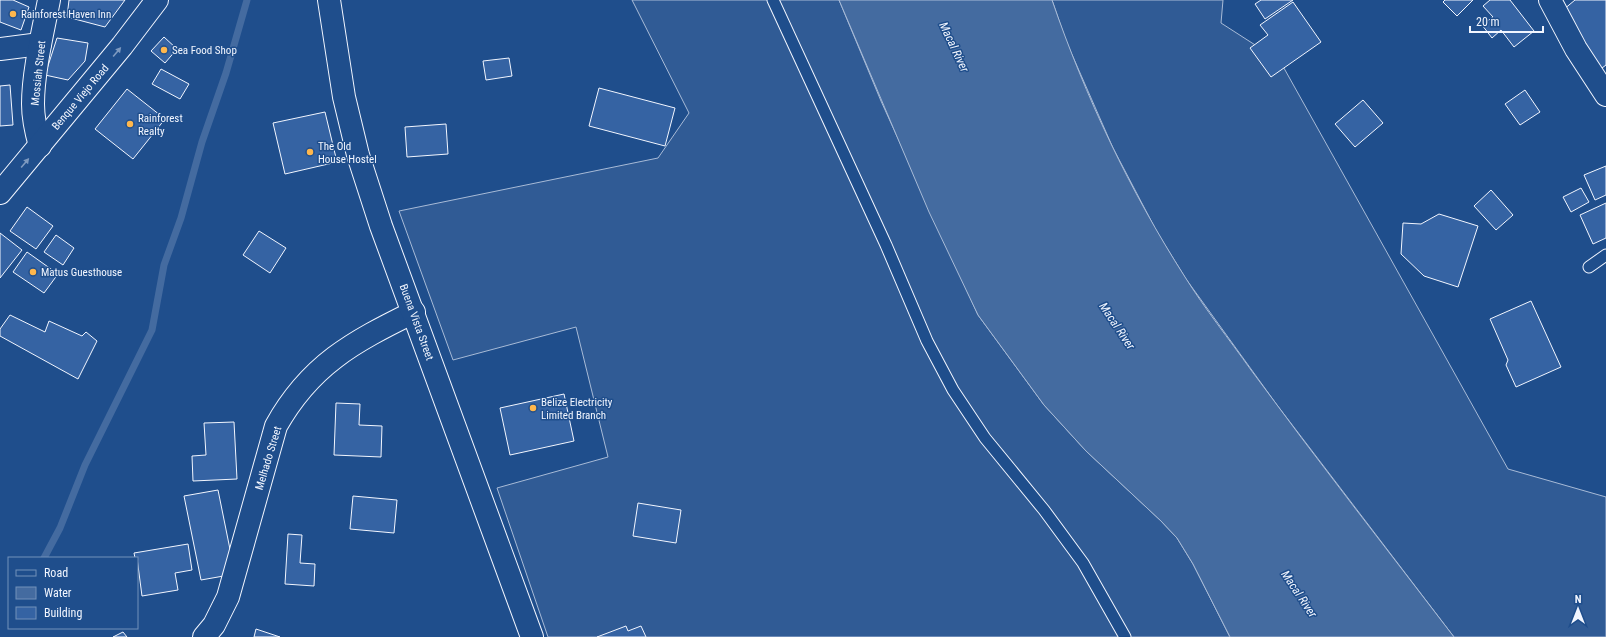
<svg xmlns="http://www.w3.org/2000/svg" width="1606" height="637" viewBox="0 0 1606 637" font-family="'Roboto Condensed',sans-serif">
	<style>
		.built { fill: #305b95; stroke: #a8bbd7 }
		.water { fill: #446ba0; stroke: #a8bbd7 }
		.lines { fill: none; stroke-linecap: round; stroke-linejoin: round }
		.stream { stroke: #446ba0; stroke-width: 7 }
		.building { fill: #3563a3; stroke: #f2f6ff }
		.lane-casing { stroke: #f2f6ff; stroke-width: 13 }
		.street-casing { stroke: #f2f6ff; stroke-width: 24 }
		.secondary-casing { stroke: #f2f6ff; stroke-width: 24 }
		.lane { stroke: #1f4e8c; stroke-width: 11 }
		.street { stroke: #1f4e8c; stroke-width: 22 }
		.secondary { stroke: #1f4e8c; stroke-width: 22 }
		.oneway { fill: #7e9ac0 }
		.poi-dot { fill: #ffb74d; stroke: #1f4e8c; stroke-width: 1.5 }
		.labels { text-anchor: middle; stroke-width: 3; stroke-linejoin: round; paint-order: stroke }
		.poi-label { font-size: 11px; fill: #f2f6ff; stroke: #1f4e8c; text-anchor: start }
		.street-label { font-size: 11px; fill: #f2f6ff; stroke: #1f4e8c }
		.water-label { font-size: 12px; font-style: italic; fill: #f2f6ff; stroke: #1f4e8c }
	</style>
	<rect width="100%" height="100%" fill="#1f4e8c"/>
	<g class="built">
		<path d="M632 0H839L881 101 978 315 1044 405 1086 451 1161 521 1177 538 1193 564 1230 637H548L497 488 608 457 576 327 453 360 399 211 658 158 689 113Z"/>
		<path d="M1052 0H1223L1221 23 1280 61 1508 469 1606 497V637H1454L1277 405 1186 279 1157 232 1113 148 1066 41Z"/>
	</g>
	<path class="water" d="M839 0H1052C1085 96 1130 191 1185 277 1205 309 1229 339 1251 370 1317 460 1386 548 1454 637H1230L1193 564 1177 538 1161 521 1086 451 1044 405 978 315 929 212Z"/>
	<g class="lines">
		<path class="stream" d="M44 558 60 528 85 465 152 330 164 265 181 218 202 142 226 73 247 0"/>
	</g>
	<g class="building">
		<path d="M0 0H13L29 7 21 30 0 22Z"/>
		<path d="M69 0H125L105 27 67 17Z"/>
		<path d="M1261 0H1293L1265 19 1255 4Z"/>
		<path d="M1445 0H1473L1457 16 1443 2Z"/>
		<path d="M1490 0H1510L1534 31 1514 47 1501 30 1492 38 1482 25 1493 17 1483 6Z"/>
		<path d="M1575 0H1606V65L1598 71 1563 10Z"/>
		<path d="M1293 2 1321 42 1271 77 1250 48 1268 35 1260 25Z"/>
		<path d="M164 37 177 49 165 63 151 51Z"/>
		<path d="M57 38 88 43 85 61 68 80 45 75Z"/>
		<path d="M509 58 512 76 486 80 483 61Z"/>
		<path d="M161 69 189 84 180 99 152 84Z"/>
		<path d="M10 85 13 125 0 126V86Z"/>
		<path d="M599 88 675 108 665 146 589 126Z"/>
		<path d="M127 89 165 119 133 159 95 129Z"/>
		<path d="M1525 90 1540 112 1520 125 1505 104Z"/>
		<path d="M1363 100 1383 123 1355 147 1335 124Z"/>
		<path d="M325 112 337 162 285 174 273 123Z"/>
		<path d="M446 124 448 154 407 157 405 127Z"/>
		<path d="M1606 166V195L1595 200 1584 175Z"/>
		<path d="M1581 188 1589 202 1571 212 1563 197Z"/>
		<path d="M1491 190 1513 215 1496 230 1474 206Z"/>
		<path d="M1606 203V238L1593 244 1580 215Z"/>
		<path d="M27 207 53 226 36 249 10 231Z"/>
		<path d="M1439 214 1478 226 1458 287 1424 276 1401 254 1403 223 1421 224Z"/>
		<path d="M259 231 286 248 270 273 243 255Z"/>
		<path d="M0 233 22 250 0 278Z"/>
		<path d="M56 235 74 248 63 265 44 252Z"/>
		<path d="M27 252 58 274 44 293 13 272Z"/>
		<path d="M1531 301 1561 367 1516 387 1506 365 1508 360 1490 319Z"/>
		<path d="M10 315 45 332 49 321 82 336 86 332 97 341 78 379 0 336V329Z"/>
		<path d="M564 394 574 441 510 455 500 408Z"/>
		<path d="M336 403 360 404 359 425 382 426 381 457 334 455Z"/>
		<path d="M234 422 237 479 193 481 192 456 206 455 204 423Z"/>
		<path d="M218 490 235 574 201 580 184 496Z"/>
		<path d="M353 496 397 500 394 533 350 529Z"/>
		<path d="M638 503 681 510 676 543 633 536Z"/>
		<path d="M288 534 302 535 300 563 315 564 314 586 285 584Z"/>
		<path d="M188 544 192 570 175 573 178 590 142 596 137 558H135L134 553Z"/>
		<path d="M626 626 628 631 641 626 646 637H597Z"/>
		<path d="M256 629 280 637H254Z"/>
		<path d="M123 632 127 637H113Z"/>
	</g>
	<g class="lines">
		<defs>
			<g id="lane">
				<path d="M773 0 886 245 927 341 953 390 985 438 1044 510 1083 563 1125 637"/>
				<path d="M1589 267 1606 255"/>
			</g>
			<g id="street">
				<path d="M1550 0 1576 49 1606 95"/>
				<path d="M0 49 40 44"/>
				<path d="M40 146C36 132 33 118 33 104 33 72 43 31 49 0"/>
				<path d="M204 637 214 625 228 597 276 426C310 365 353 342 414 312"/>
			</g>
			<g id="secondary">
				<path d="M329 0 344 97 358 155 381 226 532 637"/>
				<path d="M0 193 122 46 157 0"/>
			</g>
		</defs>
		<use href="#lane" class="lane-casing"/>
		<use href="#street" class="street-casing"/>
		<use href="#secondary" class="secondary-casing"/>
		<use href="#lane" class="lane"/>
		<use href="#street" class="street"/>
		<use href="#secondary" class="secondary"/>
	</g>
	<defs><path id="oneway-solid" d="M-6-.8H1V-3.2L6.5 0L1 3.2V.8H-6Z"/></defs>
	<g class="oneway">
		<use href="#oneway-solid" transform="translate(117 52) rotate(-50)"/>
		<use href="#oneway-solid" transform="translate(25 163) rotate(-50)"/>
	</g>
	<g class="poi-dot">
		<circle cx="13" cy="14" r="4"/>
		<circle cx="164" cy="50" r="4"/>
		<circle cx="130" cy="124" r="4"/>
		<circle cx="310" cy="152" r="4"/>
		<circle cx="33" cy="272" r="4"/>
		<circle cx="533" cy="408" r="4"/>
	</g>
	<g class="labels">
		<g class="poi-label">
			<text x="21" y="18">Rainforest Haven Inn</text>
			<text x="172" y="54">Sea Food Shop</text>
			<text x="138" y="122">Rainforest<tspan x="138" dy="13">Realty</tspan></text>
			<text x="318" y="150">The Old<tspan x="318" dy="13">House Hostel</tspan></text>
			<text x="41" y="276">Matus Guesthouse</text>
			<text x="541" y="406">Belize Electricity<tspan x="541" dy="13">Limited Branch</tspan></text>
		</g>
		<g class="street-label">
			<text transform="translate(38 73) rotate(-84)" y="4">Mossiah Street</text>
			<text transform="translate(80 97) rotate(-50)" y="4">Benque Viejo Road</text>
			<text transform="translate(417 322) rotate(70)" y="4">Buena Vista Street</text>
			<text transform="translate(268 458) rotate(-73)" y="4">Melhado Street</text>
		</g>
		<g class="water-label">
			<text transform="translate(954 47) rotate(65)" y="4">Macal River</text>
			<text transform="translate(1117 326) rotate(56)" y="4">Macal River</text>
			<text transform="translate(1299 594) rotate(56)" y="4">Macal River</text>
		</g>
	</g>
	<rect x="8" y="557" width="130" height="72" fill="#1f4e8c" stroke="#7391ba"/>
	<rect x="16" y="570" width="20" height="6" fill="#1f4e8c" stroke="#7391ba"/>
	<text x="44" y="577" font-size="12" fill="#f2f6ff">Road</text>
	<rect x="16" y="587" width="20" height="12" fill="#446ba0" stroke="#7391ba"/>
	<text x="44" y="597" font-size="12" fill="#f2f6ff">Water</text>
	<rect x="16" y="607" width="20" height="12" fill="#3563a3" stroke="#7391ba"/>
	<text x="44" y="617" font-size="12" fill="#f2f6ff">Building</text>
	<g transform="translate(1578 609)" stroke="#1f4e8c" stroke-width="3" paint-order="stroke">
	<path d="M0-3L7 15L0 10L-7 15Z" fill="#f2f6ff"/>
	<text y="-6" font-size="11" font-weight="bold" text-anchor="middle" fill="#f2f6ff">N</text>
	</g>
	<path d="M1470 26v6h73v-6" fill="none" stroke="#f2f6ff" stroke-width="2"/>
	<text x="1476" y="26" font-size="12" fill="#f2f6ff" stroke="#1f4e8c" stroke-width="3" paint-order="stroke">20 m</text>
</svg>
